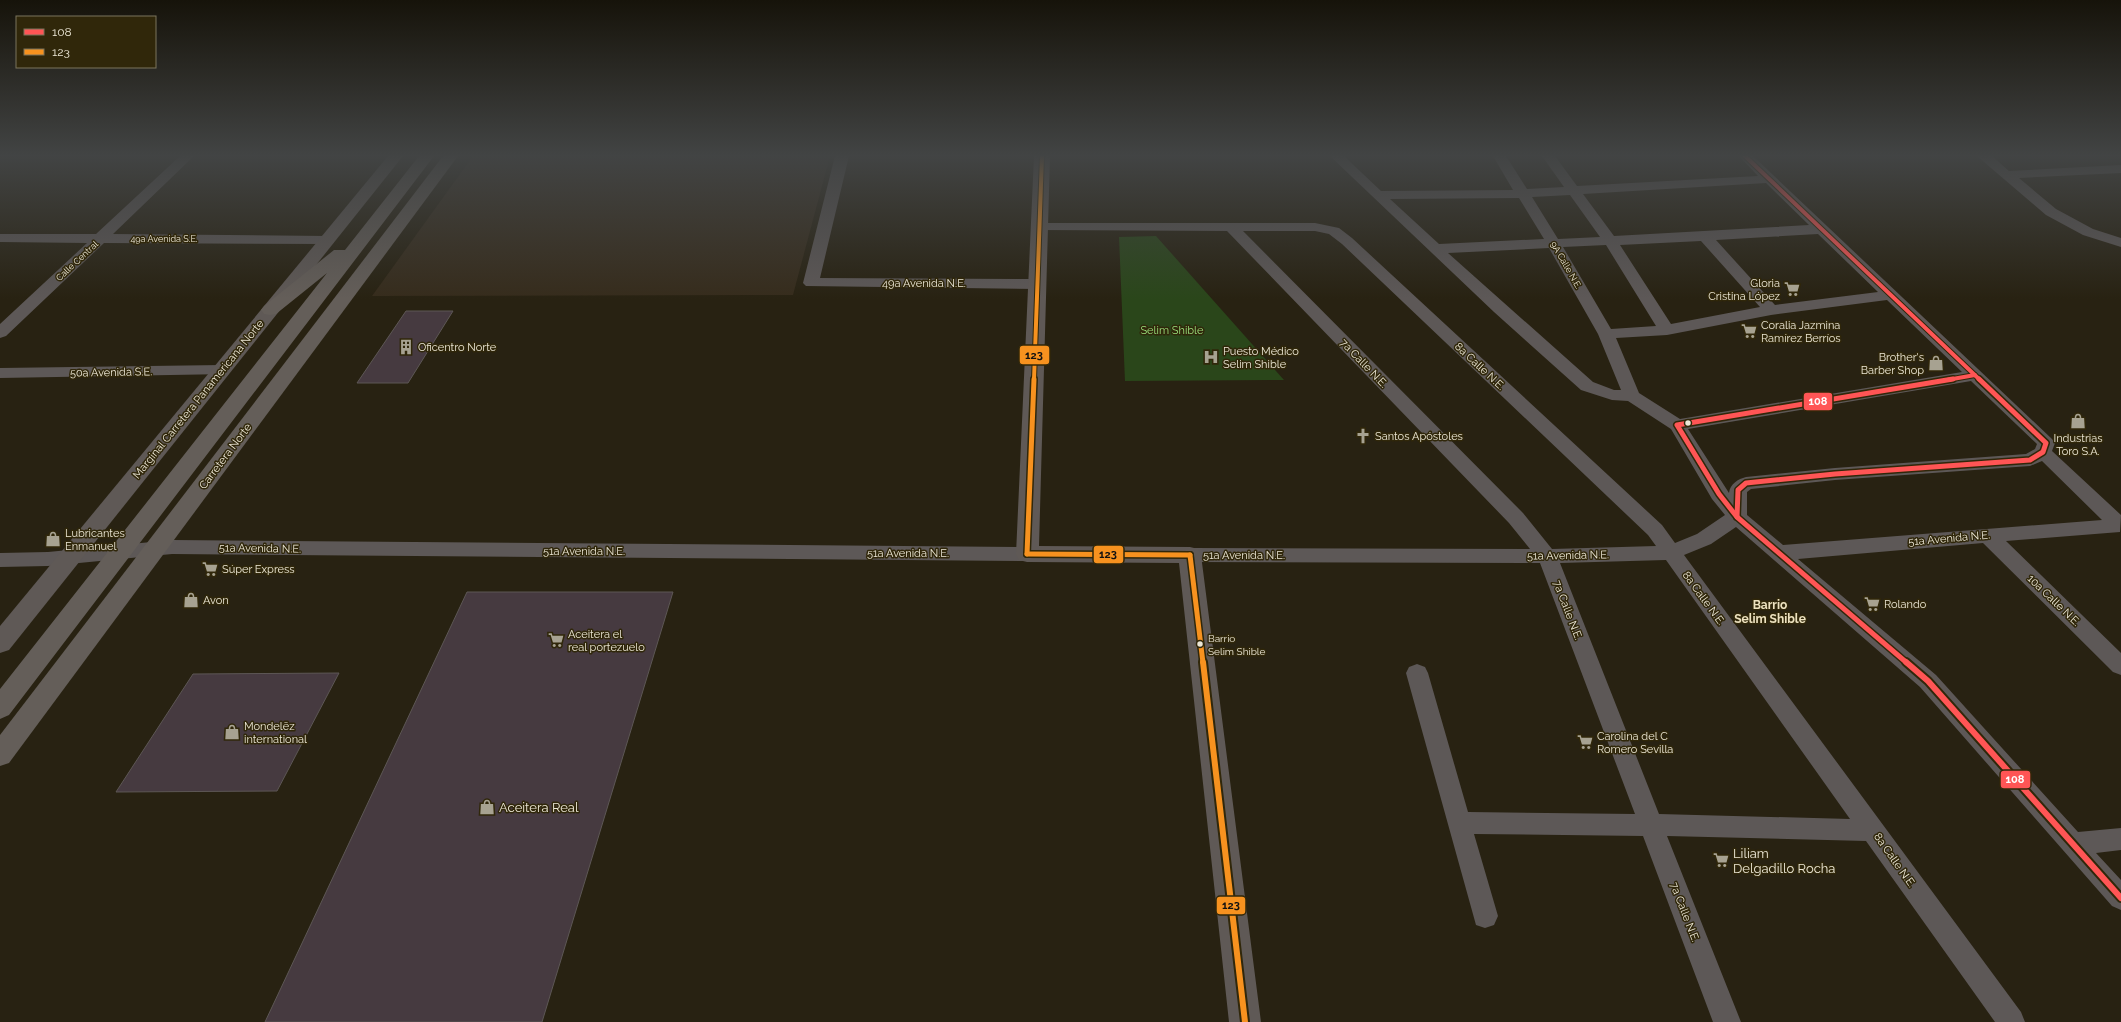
<svg xmlns="http://www.w3.org/2000/svg" width="2121" height="1022" viewBox="0 0 2121 1022" font-family="Raleway,sans-serif">
	<style>
		.industrial { fill: #362c1c }
		.green { fill: #2a461a }
		.building { fill: #463a40; stroke: #5d5755 }
		.lines { fill: none; stroke-linecap: round; stroke-linejoin: round }
		.street { fill: #5d5857; fill-rule: evenodd }
		.secondary { fill: #5f5956; fill-rule: evenodd }
		.highway { fill: #645e59; fill-rule: evenodd }
		.bus-1-far2-casing { stroke: #30270a; stroke-width: 6 }
		.bus-1-far1-casing { stroke: #30270a; stroke-width: 8 }
		.bus-1-casing { stroke: #30270a; stroke-width: 10 }
		.bus-2-far2-casing { stroke: #30270a; stroke-width: 6 }
		.bus-2-far1-casing { stroke: #30270a; stroke-width: 8 }
		.bus-2-casing { stroke: #30270a; stroke-width: 10 }
		.bus-1-far2 { stroke: #f55; stroke-width: 4 }
		.bus-1-far1 { stroke: #f55; stroke-width: 5 }
		.bus-1 { stroke: #f55; stroke-width: 6 }
		.bus-2-far2 { stroke: #f7921f; stroke-width: 4 }
		.bus-2-far1 { stroke: #f7921f; stroke-width: 5 }
		.bus-2 { stroke: #f7921f; stroke-width: 6 }
		.bus-dot { fill: #ece7d6; stroke: #30270a; stroke-width: 1.5 }
		.labels { text-anchor: middle; stroke-width: 3; stroke-linejoin: round; paint-order: stroke }
		.far-street-label { font-size: 9px; fill: #ece7d6; stroke: #30270a }
		.bus-label { font-size: 10px; fill: #ece7d6; stroke: #30270a; text-anchor: start }
		.street-label { font-size: 11px; fill: #ece7d6; stroke: #30270a }
		.poi-label { font-size: 11px; fill: #ece7d6; stroke: #30270a; text-anchor: start }
		.park-label { font-size: 11px; fill: #9ae27d; stroke: #30270a }
		.neighbourhood-label { font-size: 12px; font-weight: bold; fill: #ede2c0; stroke: #30270a }
		.near-poi-label { font-size: 13px; fill: #ece7d6; stroke: #30270a; text-anchor: start }
		.line-badge { stroke: #30270a; stroke-width: 1.5 }
		.badge-label { font-size: 11px; text-anchor: middle; font-weight: bold; fill: #fff }
		.pale-badge-label { font-size: 11px; text-anchor: middle; font-weight: bold; fill: #111 }
	</style>
	<rect width="100%" height="100%" fill="#282212"/>
	<path class="industrial" d="M473 156H830L793 295 372 296Z"/>
	<path class="green" d="M1156 236 1284 380 1125 381 1119 237Z"/>
	<g class="building">
		<path d="M406 311H453L408 383H357Z"/>
		<path d="M467 592H673L542 1022H265Z"/>
		<path d="M339 673 277 791 116 792 193 674Z"/>
	</g>
	<g class="lines">
		<g class="street">
			<path d="M180 156H194L113 234 328 236 333 237 335 240 333 243 328 244 104 243 6 336 0 338V324L87 243 0 242V234H96Z"/>
			<path d="M835 156H849L820 278 1038 279 1043 281 1046 284 1043 287 1038 289 806 286 803 283Z"/>
			<path d="M1330 156H1344L1381 191 1513 190 1493 156H1506L1527 189 1564 187 1542 156H1555L1577 186 1758 176 1739 156H1753L2052 439 2055 443 2052 451 2121 515 2120 532 2006 541 2121 653V675L2113 672 1983 543 1798 559 1936 675 2078 832 2121 828V850L2096 853 2121 880V910L2112 906 1920 687 1736 527 1711 544 1684 555 2021 1012 2025 1022H1995L1866 841 1667 836 1741 1022H1713L1643 836 1474 834 1498 916 1494 925 1485 928 1476 925 1406 673 1409 667 1417 664 1425 667 1428 673 1468 812 1635 814 1540 563 1190 562 1183 560 1180 555 1183 550 1190 548 1530 549 1509 523 1227 231 1040 230 1035 229 1033 226 1035 223H1315L1339 228 1352 238 1662 525 1675 543 1697 534 1725 515 1712 499 1671 429 1628 401 1612 400 1581 390 1494 312ZM1766 183 1809 225 1614 236 1583 194ZM1570 195 1600 237 1558 239 1532 197ZM1519 198 1544 239 1439 244 1390 199ZM1243 231H1315L1329 234 1342 244 1648 535 1656 546 1552 549 1523 513ZM1818 234 1878 292 1775 305 1716 240ZM1701 241 1760 307 1671 324 1620 245ZM1606 245 1656 326 1611 329 1563 247ZM1549 248 1598 334 1621 390H1614L1593 382 1448 253ZM1887 300 1962 372 1680 419 1639 393 1616 338 1667 335 1771 315ZM1971 381 2037 444 2035 449 2026 454 1835 468 1746 477C1738 479 1730 484 1729 493L1688 429ZM2042 461 2102 520 1783 545 1747 515V492L1751 489 1835 480 2030 466ZM1666 560 1850 819 1659 814 1560 563Z"/>
			<path d="M1977 156H1992L2009 171 2121 165V173L2019 178 2056 209 2093 229 2121 238V247L2083 235 2046 215Z"/>
			<path d="M222 365 228 366 230 370 228 374 0 378V368Z"/>
			<path d="M172 540 1027 547 1034 549 1037 554 1034 559 1027 561 172 554 48 566 0 567V553L48 552Z"/>
		</g>
		<g class="secondary">
			<path d="M388 156H403L9 650 0 653V626Z"/>
			<path d="M1034 156H1050L1039 546 1190 547 1198 549 1201 555 1261 1022H1229L1179 563 1027 562 1019 560 1016 554Z"/>
		</g>
		<g class="highway">
			<path d="M419 156H434L9 715 0 719V689L327 273 276 314 270 315 264 314 261 310 264 306 334 250H345Z"/>
			<path d="M443 156H458L9 763 0 766V735Z"/>
		</g>
		<defs>
			<g id="bus-1-far2">
				<path d="M1745 156 1980 380"/>
				<path d="M1947 380 1975 375"/>
			</g>
			<g id="bus-1-far1">
				<path d="M1737 517 1738 490 1746 483 1835 474 2030 460 2043 452 2046 443 1979 379"/>
				<path d="M1907 663 1737 517 1719 494 1677 425 1953 379"/>
			</g>
			<path id="bus-1" d="M1906 662 1928 681 2121 898"/>
			<path id="bus-2-far2" d="M1034 380 1042 156"/>
			<g id="bus-2-far1">
				<path d="M1027 554 1034 379"/>
				<path d="M1027 554 1190 555"/>
				<path d="M1190 555 1203 663"/>
			</g>
			<path id="bus-2" d="M1203 662 1245 1022"/>
		</defs>
		<use href="#bus-1-far2" class="bus-1-far2-casing"/>
		<use href="#bus-1-far1" class="bus-1-far1-casing"/>
		<use href="#bus-1" class="bus-1-casing"/>
		<use href="#bus-2-far2" class="bus-2-far2-casing"/>
		<use href="#bus-2-far1" class="bus-2-far1-casing"/>
		<use href="#bus-2" class="bus-2-casing"/>
		<use href="#bus-1-far2" class="bus-1-far2"/>
		<use href="#bus-1-far1" class="bus-1-far1"/>
		<use href="#bus-1" class="bus-1"/>
		<use href="#bus-2-far2" class="bus-2-far2"/>
		<use href="#bus-2-far1" class="bus-2-far1"/>
		<use href="#bus-2" class="bus-2"/>
	</g>
	<linearGradient id="sky" x2="0" y2="1"><stop stop-color="#16130a"/><stop offset="0.52" stop-color="#424444"/><stop offset="1" stop-color="#424444" stop-opacity="0"/></linearGradient>
	<rect width="2121" height="299" fill="url(#sky)"/>
	<defs>
		<symbol id="supermarket-bare" viewBox="-9 -9 18 18"><path d="M-6-5.5h2.5l.6 2H6L4.5 2H-2.5L-4.4-4H-6ZM-1.5 3.2a1.3 1.3 0 1 0 .1 0ZM3 3.2a1.3 1.3 0 1 0 .1 0Z" fill="#a7a291" stroke="#30270a" stroke-width="2.5" paint-order="stroke"/></symbol>
		<symbol id="building-bare" viewBox="-9 -9 18 18"><path d="M-4-6H4V6H1V3H-1V6H-4ZM-2.5-4.3h1.7v1.8h-1.7ZM.8-4.3h1.7v1.8H.8ZM-2.5-1h1.7V.8h-1.7ZM.8-1h1.7V.8H.8Z" fill="#a7a291" stroke="#30270a" stroke-width="2.5" paint-order="stroke"/></symbol>
		<symbol id="hospital-bare" viewBox="-9 -9 18 18"><path d="M-5-5h3v3.5h4V-5h3V5h-3V1.5h-4V5h-3Z" fill="#a7a291" stroke="#30270a" stroke-width="2.5" paint-order="stroke"/></symbol>
		<symbol id="shop-bare" viewBox="-9 -9 18 18"><path d="M-5-2.5h2.3a2.7 3.5 0 0 1 5.4 0H5L5.5 6h-11ZM-1.5-2.5h3a1.5 2.3 0 0 0-3 0Z" fill="#a7a291" stroke="#30270a" stroke-width="2.5" paint-order="stroke"/></symbol>
		<symbol id="church-bare" viewBox="-9 -9 18 18"><path d="M-1.2-6h2.4v3.5h3.3v2.4h-3.3V6h-2.4V-.1h-3.3v-2.4h3.3Z" fill="#a7a291" stroke="#30270a" stroke-width="2.5" paint-order="stroke"/></symbol>
	</defs>
	<g fill-rule="evenodd">
		<use href="#supermarket-bare" x="1781" y="278" width="22" height="22"/>
		<use href="#supermarket-bare" x="1738" y="320" width="22" height="22"/>
		<use href="#building-bare" x="395" y="336" width="22" height="22"/>
		<use href="#hospital-bare" x="1200" y="346" width="22" height="22"/>
		<use href="#shop-bare" x="1925" y="352" width="22" height="22"/>
		<use href="#shop-bare" x="2067" y="410" width="22" height="22"/>
		<use href="#church-bare" x="1352" y="425" width="22" height="22"/>
		<use href="#shop-bare" x="42" y="528" width="22" height="22"/>
		<use href="#supermarket-bare" x="199" y="558" width="22" height="22"/>
		<use href="#shop-bare" x="180" y="589" width="22" height="22"/>
		<use href="#supermarket-bare" x="1861" y="593" width="22" height="22"/>
		<use href="#supermarket-bare" x="545" y="629" width="22" height="22"/>
		<use href="#shop-bare" x="221" y="721" width="22" height="22"/>
		<use href="#supermarket-bare" x="1574" y="731" width="22" height="22"/>
		<use href="#shop-bare" x="476" y="796" width="22" height="22"/>
		<use href="#supermarket-bare" x="1710" y="849" width="22" height="22"/>
	</g>
	<g class="bus-dot">
		<circle cx="1688" cy="423" r="3.5"/>
		<circle cx="1200" cy="644" r="3.5"/>
	</g>
	<g class="labels">
		<g class="far-street-label">
			<text x="164" y="242">49a Avenida S.E.</text>
			<text transform="translate(77 261) rotate(-43)" y="3">Calle Central</text>
			<text transform="translate(1566 265) rotate(60)" y="3">9A Calle N.E.</text>
		</g>
		<g class="bus-label">
			<text x="1208" y="642">Barrio<tspan x="1208" dy="13">Selim Shible</tspan></text>
		</g>
		<g class="street-label">
			<text x="924" y="287">49a Avenida N.E.</text>
			<text transform="translate(1364 363) rotate(46)" y="4">7a Calle N.E.</text>
			<text transform="translate(1480 366) rotate(43)" y="4">8a Calle N.E.</text>
			<text transform="translate(111 372) rotate(-1)" y="4">50a Avenida S.E.</text>
			<text transform="translate(198 399) rotate(-51)" y="4">Marginal Carretera Panamericana Norte</text>
			<text transform="translate(225 456) rotate(-53)" y="4">Carretera Norte</text>
			<text transform="translate(1949 538) rotate(-5)" y="4">51a Avenida N.E.</text>
			<text transform="translate(260 548) rotate(1)" y="4">51a Avenida N.E.</text>
			<text x="584" y="555">51a Avenida N.E.</text>
			<text x="908" y="557">51a Avenida N.E.</text>
			<text x="1244" y="559">51a Avenida N.E.</text>
			<text transform="translate(1568 555) rotate(-1)" y="4">51a Avenida N.E.</text>
			<text transform="translate(1704 598) rotate(54)" y="4">8a Calle N.E.</text>
			<text transform="translate(2054 600) rotate(44)" y="4">10a Calle N.E.</text>
			<text transform="translate(1568 610) rotate(69)" y="4">7a Calle N.E.</text>
			<text transform="translate(1895 860) rotate(55)" y="4">8a Calle N.E.</text>
			<text transform="translate(1685 912) rotate(69)" y="4">7a Calle N.E.</text>
		</g>
		<g class="poi-label">
			<text x="1780" y="287" text-anchor="end">Gloria<tspan x="1780" dy="13">Cristina López</tspan></text>
			<text x="1761" y="329">Coralia Jazmina<tspan x="1761" dy="13">Ramírez Berríos</tspan></text>
			<text x="418" y="351">Oficentro Norte</text>
			<text x="1223" y="355">Puesto Médico<tspan x="1223" dy="13">Selim Shible</tspan></text>
			<text x="1924" y="361" text-anchor="end">Brother's<tspan x="1924" dy="13">Barber Shop</tspan></text>
			<text x="1375" y="440">Santos Apóstoles</text>
			<text x="2078" y="442" text-anchor="middle">Industrias<tspan x="2078" dy="13">Toro S.A.</tspan></text>
			<text x="65" y="537">Lubricantes<tspan x="65" dy="13">Enmanuel</tspan></text>
			<text x="222" y="573">Súper Express</text>
			<text x="203" y="604">Avon</text>
			<text x="1884" y="608">Rolando</text>
			<text x="568" y="638">Aceitera el<tspan x="568" dy="13">real portezuelo</tspan></text>
			<text x="244" y="730">Mondelēz<tspan x="244" dy="13">international</tspan></text>
			<text x="1597" y="740">Carolina del C<tspan x="1597" dy="13">Romero Sevilla</tspan></text>
		</g>
		<g class="park-label">
			<text x="1172" y="334">Selim Shible</text>
		</g>
		<g class="neighbourhood-label">
			<text x="1770" y="609">Barrio<tspan x="1770" dy="14">Selim Shible</tspan></text>
		</g>
		<g class="near-poi-label">
			<text x="499" y="812">Aceitera Real</text>
			<text x="1733" y="858">Liliam<tspan x="1733" dy="15">Delgadillo Rocha</tspan></text>
		</g>
	</g>
	<g class="line-badge">
		<rect x="1019" y="345" width="31" height="20" rx="4" fill="#f7921f"/>
		<rect x="1803" y="392" width="30" height="19" rx="4" fill="#f55"/>
		<rect x="1093" y="545" width="31" height="19" rx="4" fill="#f7921f"/>
		<rect x="2000" y="770" width="31" height="19" rx="4" fill="#f55"/>
		<rect x="1216" y="896" width="30" height="19" rx="4" fill="#f7921f"/>
	</g>
	<g class="badge-label">
		<text x="1818" y="405">108</text>
		<text x="2015" y="783">108</text>
	</g>
	<g class="pale-badge-label">
		<text x="1034" y="359">123</text>
		<text x="1108" y="558">123</text>
		<text x="1231" y="909">123</text>
	</g>
	<rect x="16" y="16" width="140" height="52" fill="#30270a" stroke="#7b745c"/>
	<rect x="24" y="29" width="20" height="6" fill="#ff5555" stroke="#7b745c"/>
	<text x="52" y="36" font-size="12" fill="#ece7d6">108</text>
	<rect x="24" y="49" width="20" height="6" fill="#f7921f" stroke="#7b745c"/>
	<text x="52" y="56" font-size="12" fill="#ece7d6">123</text>
</svg>
